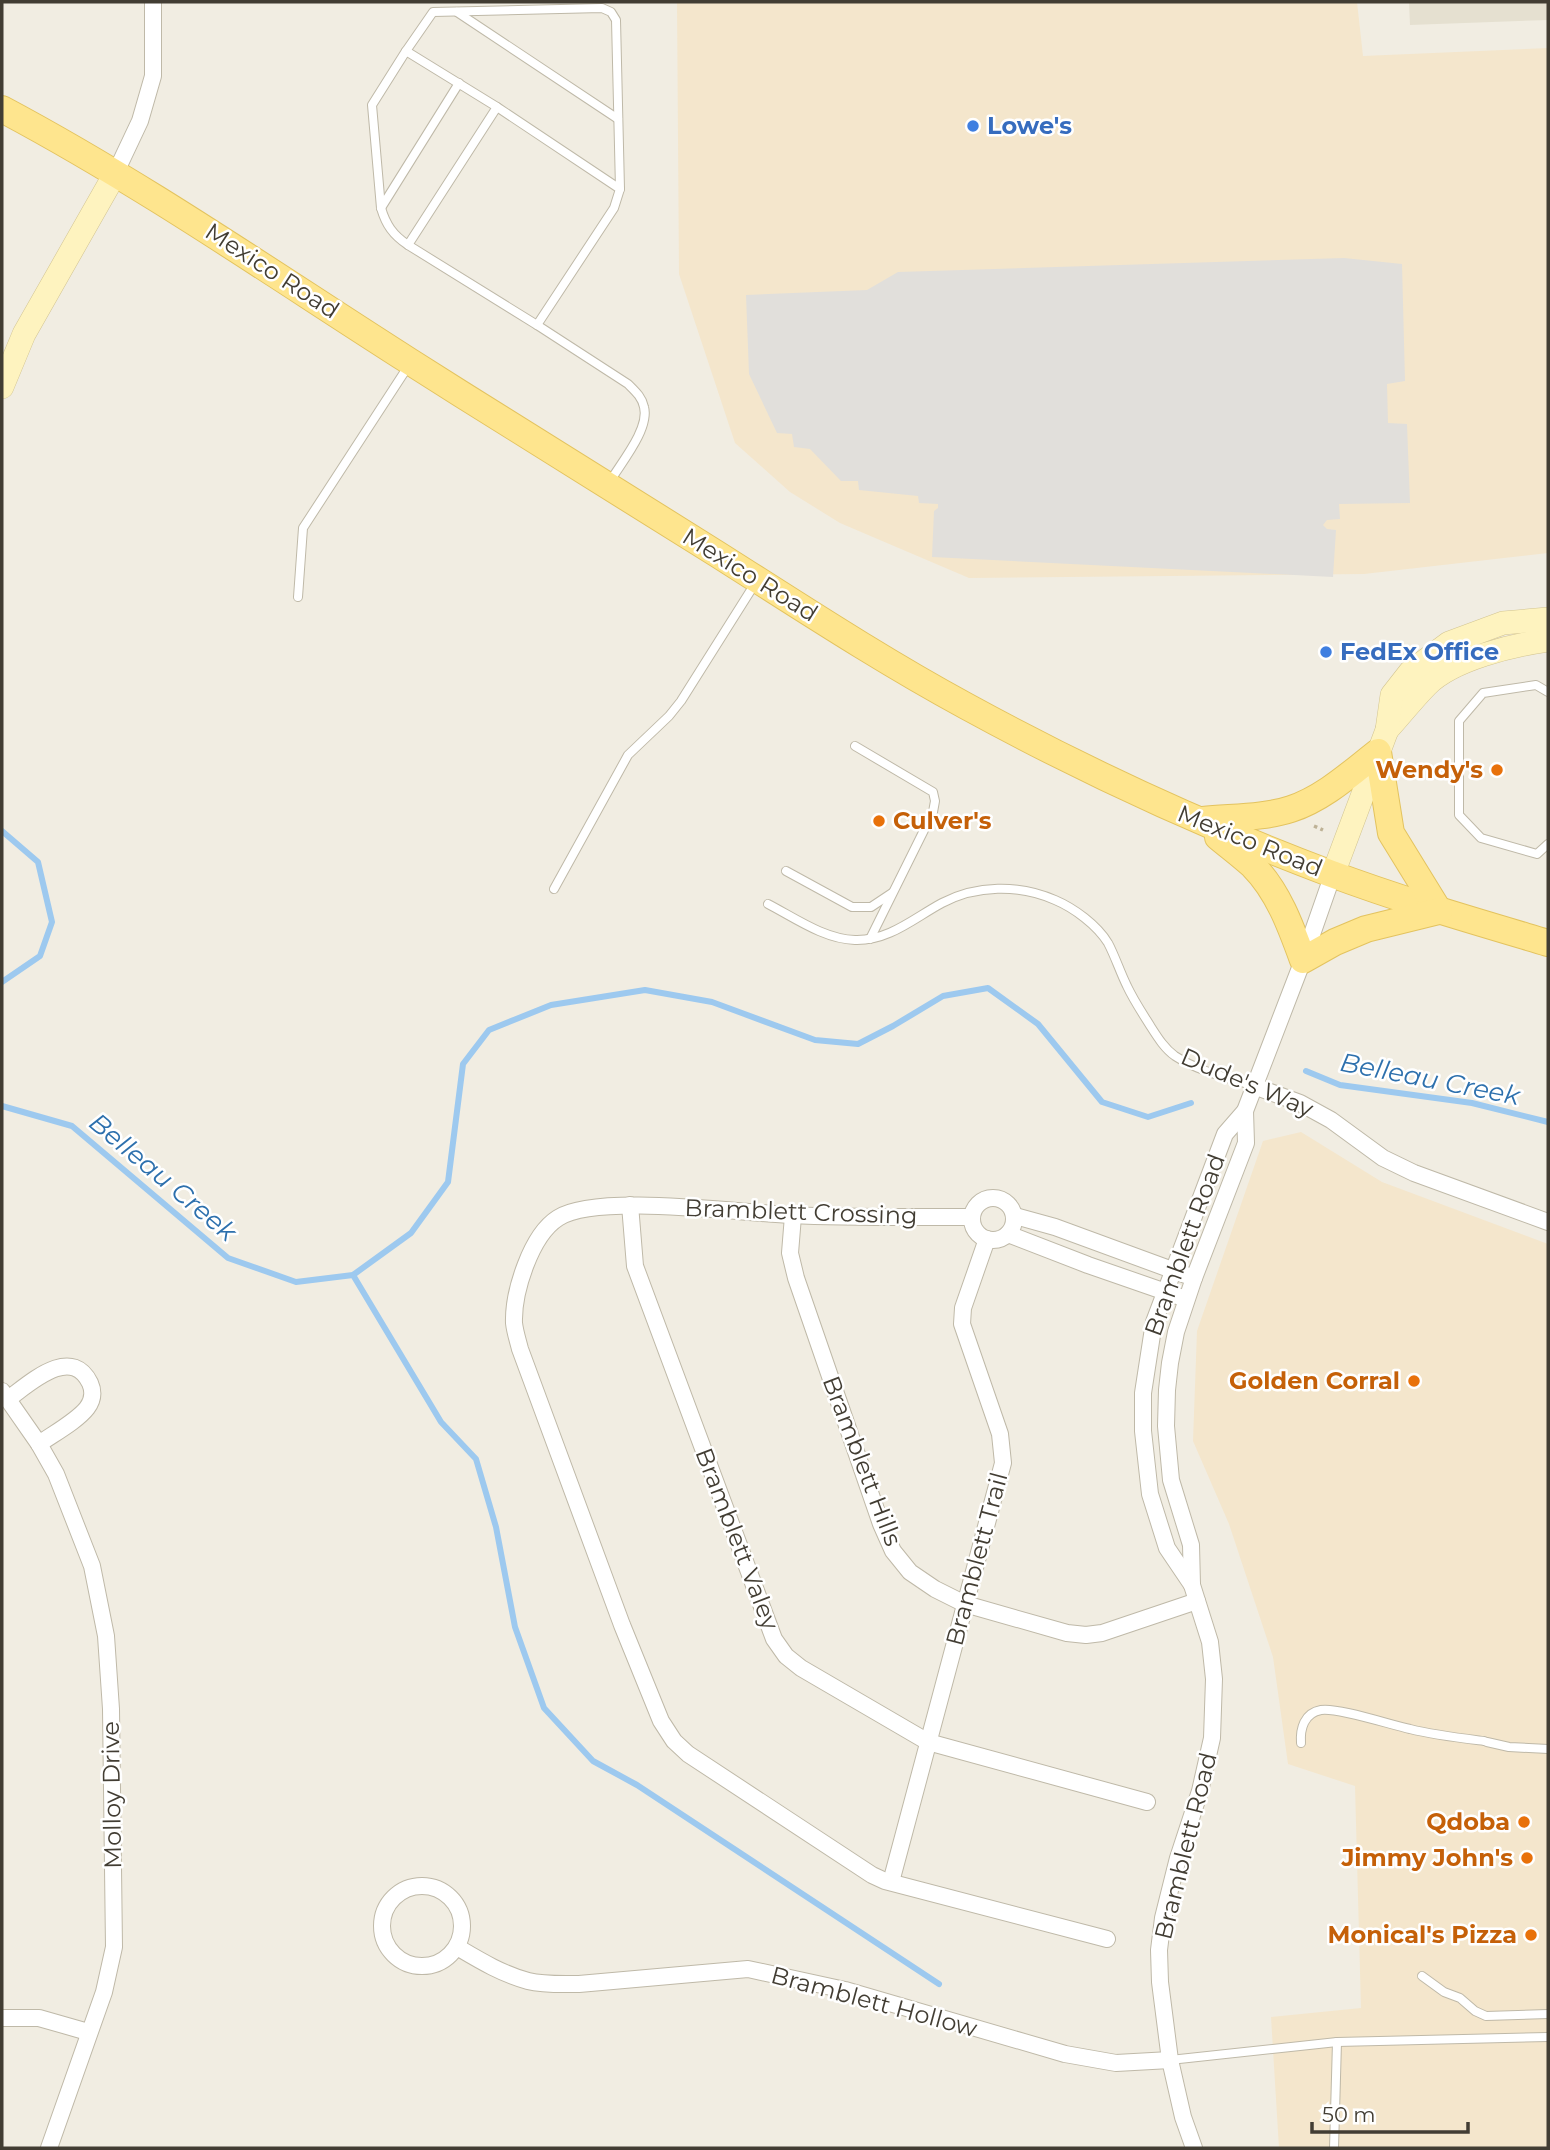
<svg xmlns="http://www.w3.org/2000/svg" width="1550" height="2150" viewBox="0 0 1550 2150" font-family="Montserrat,sans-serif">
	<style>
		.residential { fill: #e5e0d0 }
		.commercial { fill: #f4e6cc }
		.parking { fill: #e1dfdb }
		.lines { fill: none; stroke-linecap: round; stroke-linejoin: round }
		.stream { stroke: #9dc9ef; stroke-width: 6 }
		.lane-casing { stroke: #bfb9a8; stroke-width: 10 }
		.street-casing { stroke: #bfb9a8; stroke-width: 18 }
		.secondary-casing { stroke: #d2c491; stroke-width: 24 }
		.primary-casing { stroke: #e3c35f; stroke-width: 28 }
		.path { stroke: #beb296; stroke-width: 3.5; stroke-dasharray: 3.5 3.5; stroke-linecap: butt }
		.lane { stroke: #fff; stroke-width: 8 }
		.street { stroke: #fff; stroke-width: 16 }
		.secondary { stroke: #fef3bf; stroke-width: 23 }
		.primary { stroke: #fee58e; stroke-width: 26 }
		.shop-dot { fill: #3f7fe0; stroke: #fff; stroke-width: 2.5 }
		.food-dot { fill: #e8710a; stroke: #fff; stroke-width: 2.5 }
		.labels { text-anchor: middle; stroke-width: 5; stroke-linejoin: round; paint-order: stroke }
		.shop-label { font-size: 24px; font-weight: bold; fill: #366cbe; stroke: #fff; text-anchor: start }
		.street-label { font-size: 24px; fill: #423d33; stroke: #fff }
		.food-label { font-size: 24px; font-weight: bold; fill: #c56008; stroke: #fff; text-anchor: end }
		.water-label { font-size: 26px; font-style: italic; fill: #2d70ad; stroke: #fff }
	</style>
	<rect width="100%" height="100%" fill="#f1ede2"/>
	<path class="residential" d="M1409 2H1548V20L1410 25Z"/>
	<g class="commercial">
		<path d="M677 2H1357L1363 56 1548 48V553L1364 574 969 578 840 523 790 492 735 443 679 274Z"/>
		<path d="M1301 1132 1382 1182 1548 1244V1460L1547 1474 1548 1475V2148H1279L1271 2017 1361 2008 1355 1786 1288 1764 1273 1657 1229 1524 1193 1441 1197 1331 1263 1141Z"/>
	</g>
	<path class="parking" d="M1344 258 1402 264 1405 381 1387 384 1388 423 1407 424 1410 503 1339 504 1340 519 1327 520 1323 525 1327 529 1336 530 1333 577 932 557 934 511 938 508V504L919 503 918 496 859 490 858 481H841L810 449 794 447 792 434 777 433 749 374 746 295 867 290 898 272Z"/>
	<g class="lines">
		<g class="stream">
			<path d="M2 831 38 862 52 922 40 956 2 982"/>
			<path d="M1306 1071 1340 1085 1472 1103 1548 1122"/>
			<path d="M2 1106 72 1126 228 1258 296 1282 353 1275 411 1233 448 1182 463 1064 489 1030 551 1005 645 990 712 1002 815 1040 858 1044 893 1026 943 996 988 988 1038 1024 1102 1102 1148 1117 1191 1103"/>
			<path d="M353 1275 441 1422 476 1459 496 1527 515 1627 544 1708 593 1761 637 1785 939 1984"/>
		</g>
		<defs>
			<g id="lane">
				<path d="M457 12 618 119"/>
				<path d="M406 51 497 107 620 189 614 208 537 325 408 245C393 235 386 225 381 208L372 105Z"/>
				<path d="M406 51 433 12 602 8 611 12 616 20 620 189"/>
				<path d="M381 208 459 83"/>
				<path d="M408 245 497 107"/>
				<path d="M537 325 628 384C635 391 642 397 644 407 650 429 620 464 609 483"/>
				<path d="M298 597 303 528 409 365"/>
				<path d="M1548 692 1536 685 1483 693 1459 721V815L1481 838 1537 854 1548 844"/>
				<path d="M855 746 933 792 935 801 933 812 870 939"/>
				<path d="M786 871 852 907H871L892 893"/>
				<path d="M554 889 628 755 669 716 681 701 756 582"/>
				<path d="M768 904C795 918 824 939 855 940 889 941 914 918 942 903 976 885 1019 884 1055 900 1074 908 1097 925 1108 943 1115 956 1120 972 1127 986 1134 1001 1143 1014 1151 1027 1158 1038 1165 1049 1175 1056 1198 1071 1228 1078 1254 1086"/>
				<path d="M1487 1742 1509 1747 1548 1749"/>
				<path d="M1301 1743C1300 1729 1304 1713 1321 1710 1337 1707 1391 1725 1410 1729 1434 1735 1460 1738 1484 1741"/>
				<path d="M1422 1976 1444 1992 1460 1998 1475 2011 1486 2016 1548 2014"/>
				<path d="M1170 2060 1337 2042 1548 2037"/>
				<path d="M1334 2148 1337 2042"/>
			</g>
			<g id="street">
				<path d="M115 174 140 121 153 76V2"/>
				<path d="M1254 1086 1300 1103 1331 1120 1383 1158 1414 1173 1548 1222"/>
				<circle cx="993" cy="1219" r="21"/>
				<path d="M630 1205 635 1266 774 1639 786 1656 801 1668 928 1742 1147 1802"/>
				<path d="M793 1216 790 1253 796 1278 881 1524 893 1551 910 1572 935 1589 965 1604 1067 1633 1086 1635 1102 1633 1197 1601"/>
				<path d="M1015 1216 1055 1227 1194 1278"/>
				<path d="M972 1217C912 1217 851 1218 791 1215 740 1213 596 1193 558 1218 531 1235 513 1292 514 1323 515 1332 518 1341 520 1349L622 1625 661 1721 674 1741 688 1754 872 1875 885 1881 1107 1939"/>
				<path d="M1008 1234 1088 1265 1186 1299"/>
				<path d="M2 1391 39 1444 56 1474 92 1566 106 1636 111 1709 114 1947 104 1992 49 2148"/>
				<path d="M8 1399C29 1384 71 1344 90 1383 94 1392 93 1400 87 1408 77 1421 53 1434 39 1444"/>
				<path d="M1192 1585 1167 1548 1150 1494 1143 1431V1393L1154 1322 1225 1134 1245 1111 1303 960 1333 874"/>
				<path d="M891 1882 1003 1463 1000 1434 962 1324 963 1308 987 1239"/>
				<circle cx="422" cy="1926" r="40"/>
				<path d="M457 1947C479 1960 502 1974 528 1981 544 1985 562 1984 579 1984L748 1969 845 1990 1065 2054 1116 2063 1170 2060"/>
				<path d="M2 2018H39L88 2032"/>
				<path d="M1194 2148 1183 2117 1170 2060 1160 1982 1159 1950 1163 1918 1178 1858 1200 1791 1212 1738 1214 1679 1210 1642 1192 1585 1191 1545 1171 1480 1166 1426 1167 1390 1170 1363 1176 1332 1194 1278 1246 1143 1245 1111"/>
			</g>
			<g id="secondary">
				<path d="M2 387 24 334 115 174"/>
				<path d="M1387 730C1400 716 1413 699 1427 685 1453 659 1513 645 1548 640"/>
				<path d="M1333 874 1387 730 1392 695 1410 672 1449 643 1503 623 1548 619"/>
			</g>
			<g id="primary">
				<path d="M2 109C143 184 274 275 409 361 511 426 614 489 717 554 799 606 881 660 966 706 1083 770 1204 826 1329 873 1401 900 1474 921 1548 943"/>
				<path d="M1203 820C1231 817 1264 818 1291 809 1324 798 1351 773 1378 752L1391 833 1439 911"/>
				<path d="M1218 837C1230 847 1242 856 1253 866 1278 891 1291 927 1303 960L1335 942 1366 929 1439 911"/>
			</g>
		</defs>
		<use href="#lane" class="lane-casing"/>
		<use href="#street" class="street-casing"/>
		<use href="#secondary" class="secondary-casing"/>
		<use href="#primary" class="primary-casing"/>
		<path class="path" d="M1314 826 1323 830"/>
		<use href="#lane" class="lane"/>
		<use href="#street" class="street"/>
		<use href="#secondary" class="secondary"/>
		<use href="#primary" class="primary"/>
	</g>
	<g class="shop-dot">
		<circle cx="973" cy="126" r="7"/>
		<circle cx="1326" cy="652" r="7"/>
	</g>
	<g class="food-dot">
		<circle cx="1497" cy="770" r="7"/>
		<circle cx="879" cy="821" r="7"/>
		<circle cx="1414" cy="1381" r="7"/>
		<circle cx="1524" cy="1822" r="7"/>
		<circle cx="1527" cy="1858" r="7"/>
		<circle cx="1531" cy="1935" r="7"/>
	</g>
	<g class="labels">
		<g class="shop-label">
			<text x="987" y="134">Lowe's</text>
			<text x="1340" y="660">FedEx Office</text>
		</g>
		<g class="street-label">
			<text transform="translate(272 271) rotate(33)" y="8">Mexico Road</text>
			<text transform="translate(750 575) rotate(32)" y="8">Mexico Road</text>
			<text transform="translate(1250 841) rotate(22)" y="8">Mexico Road</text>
			<text transform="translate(1247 1083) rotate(23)" y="8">Dude's Way</text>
			<text transform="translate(801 1212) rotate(2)" y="8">Bramblett Crossing</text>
			<text transform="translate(1185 1245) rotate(-70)" y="8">Bramblett Road</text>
			<text transform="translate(862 1461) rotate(69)" y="8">Bramblett Hills</text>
			<text transform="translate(737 1539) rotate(69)" y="8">Bramblett Valey</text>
			<text transform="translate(977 1559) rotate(-75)" y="8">Bramblett Trail</text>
			<text transform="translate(112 1795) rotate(-91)" y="8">Molloy Drive</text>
			<text transform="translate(1186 1846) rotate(-76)" y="8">Bramblett Road</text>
			<text transform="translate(874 2002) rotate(15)" y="8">Bramblett Hollow</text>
		</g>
		<g class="food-label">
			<text x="1483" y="778">Wendy's</text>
			<text x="893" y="829" text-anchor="start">Culver's</text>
			<text x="1400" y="1389">Golden Corral</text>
			<text x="1510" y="1830">Qdoba</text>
			<text x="1513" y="1866">Jimmy John's</text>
			<text x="1517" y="1943">Monical's Pizza</text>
		</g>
		<g class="water-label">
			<text transform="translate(1430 1079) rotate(11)" y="9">Belleau Creek</text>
			<text transform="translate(163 1177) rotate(40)" y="9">Belleau Creek</text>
		</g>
	</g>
	<rect width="1550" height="2150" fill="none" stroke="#423d33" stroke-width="7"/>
	<path d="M1312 2122v10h156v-10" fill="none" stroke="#423d33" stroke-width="3.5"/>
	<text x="1322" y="2122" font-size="21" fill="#423d33" stroke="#ffffff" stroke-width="5" paint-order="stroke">50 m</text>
</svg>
